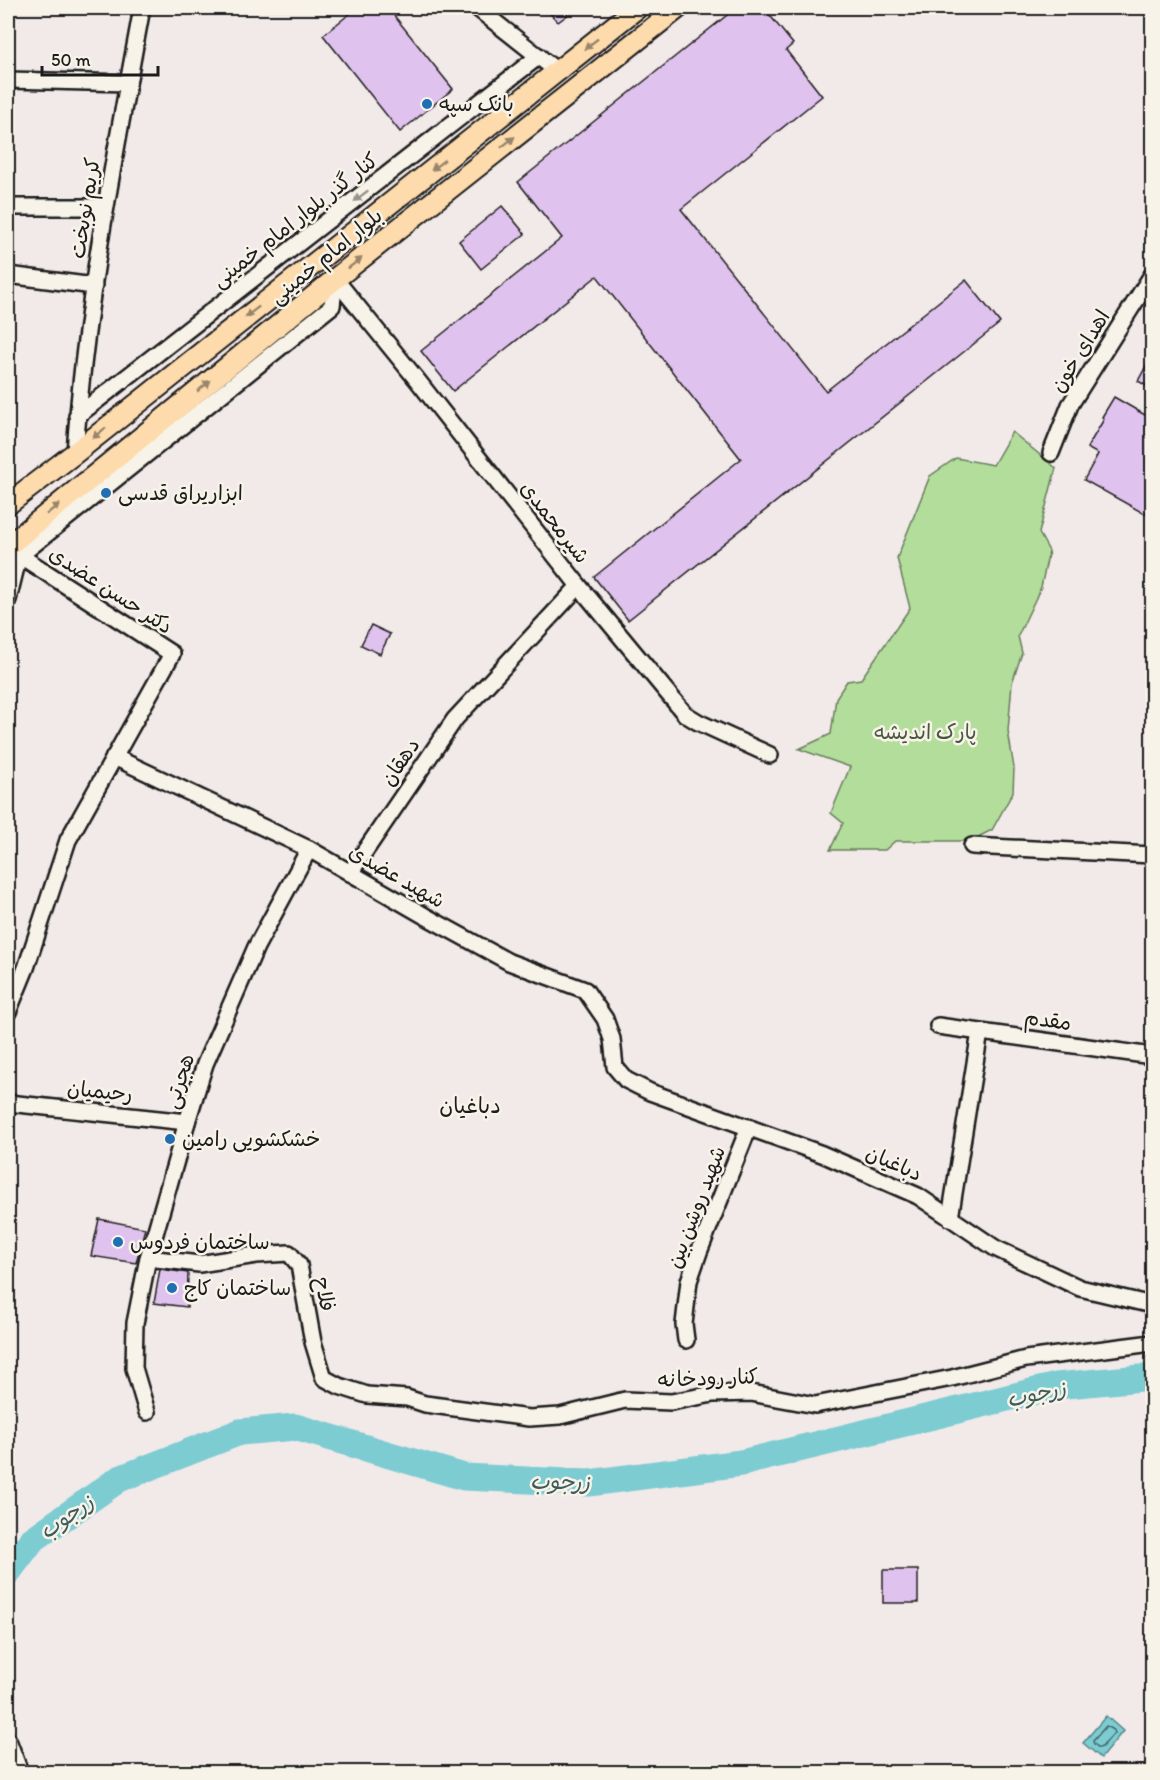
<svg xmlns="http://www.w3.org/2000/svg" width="1160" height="1780" viewBox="0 0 1160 1780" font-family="Itim,'Playpen Sans Arabic',sans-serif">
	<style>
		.green { fill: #b2dd9b; stroke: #677c5c; stroke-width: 1.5 }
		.water { fill: #7bccd2; stroke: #558689; stroke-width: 1.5 }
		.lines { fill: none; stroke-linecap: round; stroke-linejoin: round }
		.shore { stroke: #426265; stroke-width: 1.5 }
		.river { stroke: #7bccd2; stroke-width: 27 }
		.building { fill: #e0c2ef; stroke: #1c1c1c; stroke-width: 1.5 }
		.minor-casing { stroke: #1c1c1c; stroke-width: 20 }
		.major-casing { stroke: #1c1c1c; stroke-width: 24 }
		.minor { stroke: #f7f3e8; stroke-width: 15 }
		.major { stroke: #fedbac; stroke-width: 20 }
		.oneway { fill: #98856b }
		.oneway2 { fill: #94928c }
		.poi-dot { fill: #1f6fb2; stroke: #f7f3e8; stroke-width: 2 }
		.labels { text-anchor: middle; stroke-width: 5; stroke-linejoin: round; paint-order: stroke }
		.poi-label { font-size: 21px; fill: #1c1c1c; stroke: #f7f3e8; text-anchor: start }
		.street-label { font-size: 21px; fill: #1c1c1c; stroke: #f7f3e8 }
		.park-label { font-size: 21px; fill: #495642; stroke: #f7f3e8 }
		.neighbourhood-label { font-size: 22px; fill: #1c1c1c; stroke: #f7f3e8 }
		.water-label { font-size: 22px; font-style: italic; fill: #3d5a5c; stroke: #f7f3e8 }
	</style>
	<rect width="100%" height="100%" fill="#f2e9e9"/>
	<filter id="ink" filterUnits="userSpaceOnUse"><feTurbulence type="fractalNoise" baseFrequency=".0167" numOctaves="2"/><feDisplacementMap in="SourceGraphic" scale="12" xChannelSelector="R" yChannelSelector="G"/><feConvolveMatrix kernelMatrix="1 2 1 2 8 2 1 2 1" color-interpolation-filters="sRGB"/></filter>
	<g filter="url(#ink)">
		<path class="green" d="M1012 432 1056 468 1039 533 1049 551 1041 587 1018 636 1022 653 1012 683 1008 731 1014 768 1013 792 992 830 976 838 963 841H895L885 850H830L843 823 831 813 850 767 799 749 831 734 836 698 847 681 861 679 910 608 897 558 930 476 956 458 993 465Z"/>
		<path class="water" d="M1106 1716 1123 1731 1101 1758 1083 1743Z"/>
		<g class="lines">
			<path class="shore" d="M1106 1726 1113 1730 1114 1733 1102 1747 1099 1748 1094 1744 1093 1741Z"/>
			<path class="river" d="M8 1572 32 1540 119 1479 240 1432 295 1427 464 1477 589 1483 741 1463 1056 1386 1152 1377"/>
		</g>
		<g class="building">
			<path d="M357 8H388L453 89 400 132 323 35Z"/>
			<path d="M545 8H577L558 22Z"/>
			<path d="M736 8H764L793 44 786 50 822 96 681 209 826 391 966 280 1000 323 628 620 594 577 741 459 597 276 453 391 421 351 562 238 518 182Z"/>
			<path d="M502 206 525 234 481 269 459 241Z"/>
			<path d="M1152 355V389L1138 381Z"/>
			<path d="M1114 397 1152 419V501L1145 514 1084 480 1098 454 1087 448 1104 419 1102 417Z"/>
			<path d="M371 625 390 634 380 654 361 645Z"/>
			<path d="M99 1219 145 1228 136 1263 91 1256Z"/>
			<path d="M160 1269 188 1273 187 1307 154 1303Z"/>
			<rect x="883" y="1570" width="35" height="33"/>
		</g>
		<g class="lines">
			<defs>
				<g id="minor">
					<path d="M477 8 557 71"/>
					<path d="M8 80 128 83"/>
					<path d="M8 207H105"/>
					<path d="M8 275 94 286"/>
					<path d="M335 279 418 381 579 586 685 714 698 722 770 755"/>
					<path d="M77 416 539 56"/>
					<path d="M75 453C85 303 115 155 142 8"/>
					<path d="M1051 453 1070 405 1152 275"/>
					<path d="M8 565 332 306 335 279"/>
					<path d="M8 600 19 555 18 554"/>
					<path d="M114 757 309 849 425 916 509 962 585 990 605 1019 612 1039 615 1067 626 1080 650 1092 822 1154 918 1196 995 1248 1080 1288 1152 1305"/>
					<path d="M972 846 1152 855"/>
					<path d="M350 873 455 719 579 586"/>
					<path d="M8 1012 26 968 68 840 172 654 19 555"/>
					<path d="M938 1026 1152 1056"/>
					<path d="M8 1103 187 1122"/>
					<path d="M950 1218 980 1032"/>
					<path d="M148 1258 199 1264 256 1255 289 1253 299 1265 313 1342 324 1378 339 1386 367 1395 407 1398 425 1404 529 1418 560 1416 625 1400 671 1402 713 1394 751 1393 815 1405 952 1378 1026 1359 1152 1343"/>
					<path d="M686 1340 684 1324 689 1281 699 1252 749 1127"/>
					<path d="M147 1412 134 1368 135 1323 148 1258 187 1122 205 1064 256 947 309 849"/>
					<path d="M8 1740 20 1772"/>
				</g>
				<g id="major">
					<path d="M8 504 75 453 637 8"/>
					<path d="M8 546 335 279 678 8"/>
				</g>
			</defs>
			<use href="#minor" class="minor-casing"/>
			<use href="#major" class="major-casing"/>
			<use href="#minor" class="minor"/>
			<use href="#major" class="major"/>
		</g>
		<defs><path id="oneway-solid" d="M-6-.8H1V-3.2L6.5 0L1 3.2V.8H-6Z" transform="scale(1.5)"/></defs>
		<g class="oneway">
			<use href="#oneway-solid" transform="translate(591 44) rotate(142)"/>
			<use href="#oneway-solid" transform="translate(508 142) rotate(-38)"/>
			<use href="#oneway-solid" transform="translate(438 165) rotate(142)"/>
			<use href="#oneway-solid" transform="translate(355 263) rotate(-38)"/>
			<use href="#oneway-solid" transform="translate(252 312) rotate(142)"/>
			<use href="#oneway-solid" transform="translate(204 386) rotate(-39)"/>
			<use href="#oneway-solid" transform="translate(99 433) rotate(142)"/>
			<use href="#oneway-solid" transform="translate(53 509) rotate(-39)"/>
		</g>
		<use class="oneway2" href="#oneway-solid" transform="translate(361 196) rotate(142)"/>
	</g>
	<g class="poi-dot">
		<circle cx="427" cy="104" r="6"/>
		<circle cx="106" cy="493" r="6"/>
		<circle cx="170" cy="1139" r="6"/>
		<circle cx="118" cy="1242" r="6"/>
		<circle cx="172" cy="1288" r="6"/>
	</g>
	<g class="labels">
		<g class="poi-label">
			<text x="439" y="111">بانک سپه</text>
			<text x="118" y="500">ابزاریراق قدسی</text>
			<text x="182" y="1146">خشکشویی رامین</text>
			<text x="130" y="1249">ساختمان فردوس</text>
			<text x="184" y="1295">ساختمان کاج</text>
		</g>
		<g class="street-label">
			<text transform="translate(85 208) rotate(-81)" y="7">کریم نوبخت</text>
			<text transform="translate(295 220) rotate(-38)" y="7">کنار گذر بلوار امام خمینی</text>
			<text transform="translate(326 256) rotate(-39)" y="7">بلوار امام خمینی</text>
			<text transform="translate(1080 351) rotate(-58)" y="7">اهدای خون</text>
			<text transform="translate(555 522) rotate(52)" y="7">شیرمحمدی</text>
			<text transform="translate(111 590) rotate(33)" y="7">دکتر حسن عضدی</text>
			<text transform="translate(400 762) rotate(-56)" y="7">دهقان</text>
			<text transform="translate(397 876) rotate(30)" y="7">شهید عضدی</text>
			<text transform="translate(1048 1020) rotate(8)" y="7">مقدم</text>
			<text transform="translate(179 1081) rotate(-72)" y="7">هجرتی</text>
			<text transform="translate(100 1091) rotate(6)" y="7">رحیمیان</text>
			<text transform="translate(894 1163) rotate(24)" y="7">دباغیان</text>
			<text transform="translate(696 1207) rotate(-69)" y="7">شهید روشن بین</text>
			<text transform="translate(325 1294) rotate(80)" y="7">فلاح</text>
			<text transform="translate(708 1378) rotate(-2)" y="7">کنار رودخانه</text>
		</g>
		<g class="park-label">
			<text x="925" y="739">پارک اندیشه</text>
		</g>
		<g class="neighbourhood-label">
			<text x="470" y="1113">دباغیان</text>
		</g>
		<g class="water-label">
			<text transform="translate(1036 1393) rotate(-12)" y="8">زرجوب</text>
			<text transform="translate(560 1481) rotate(1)" y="8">زرجوب</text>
			<text transform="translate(66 1516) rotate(-35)" y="8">زرجوب</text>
		</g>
	</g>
	<rect width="1160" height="1780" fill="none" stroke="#f7f3e8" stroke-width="30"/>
	<rect x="15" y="15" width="1130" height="1750" fill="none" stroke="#1c1c1c" stroke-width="2" filter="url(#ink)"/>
	<path d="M42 66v9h116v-9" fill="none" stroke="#1c1c1c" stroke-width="3"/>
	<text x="51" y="66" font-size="18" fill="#1c1c1c" stroke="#f7f3e8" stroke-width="4.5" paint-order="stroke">50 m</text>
</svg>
